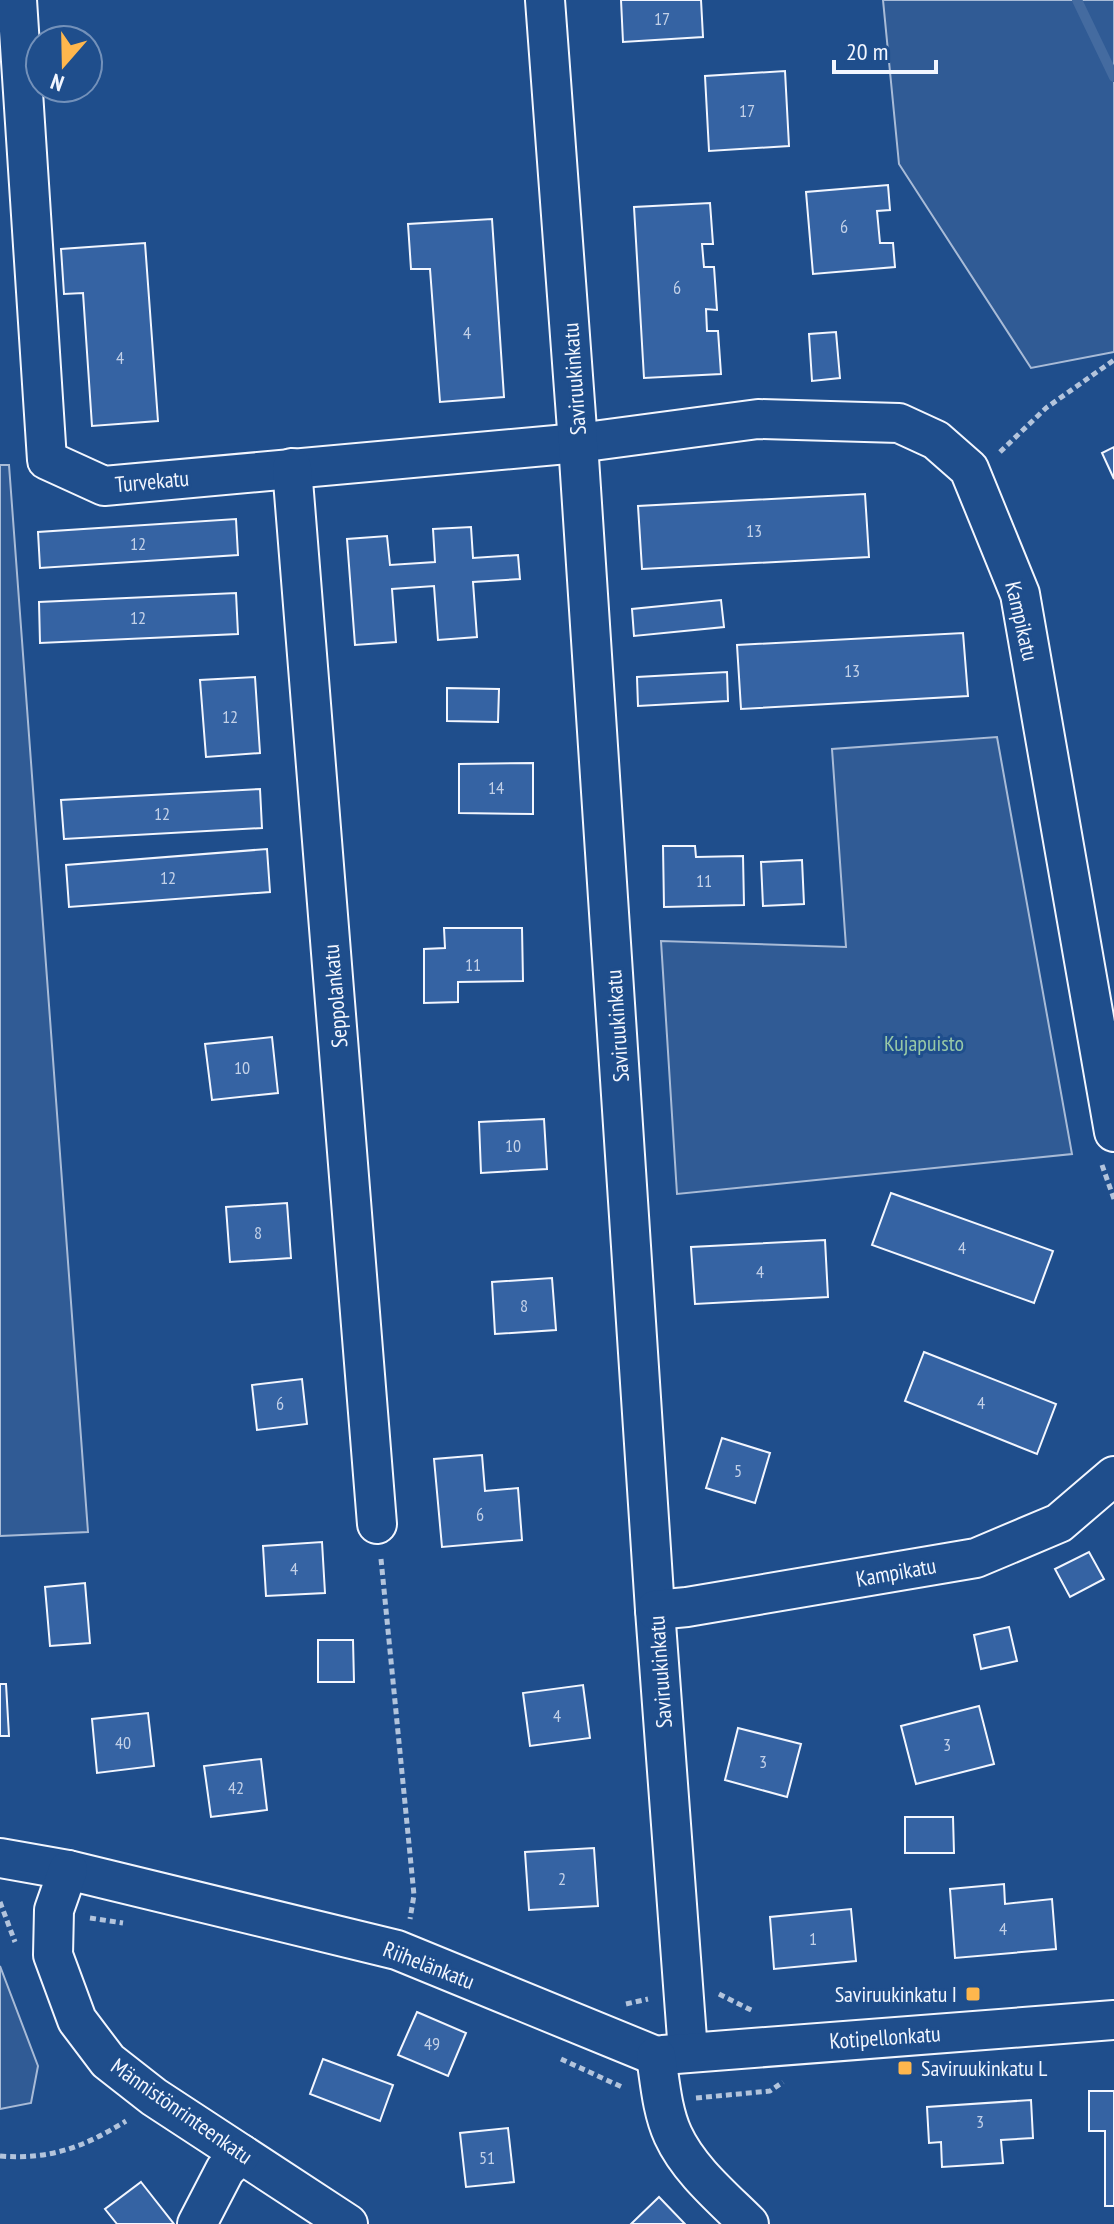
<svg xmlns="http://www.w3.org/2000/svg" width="1114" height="2224" viewBox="0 0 1114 2224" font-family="'PT Sans Narrow',sans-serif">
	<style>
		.built { fill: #305b95; stroke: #a8bbd7; stroke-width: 2 }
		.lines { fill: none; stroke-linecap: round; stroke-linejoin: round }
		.stream { stroke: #446ba0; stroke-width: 10 }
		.building { fill: #3563a3; stroke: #f2f6ff; stroke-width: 2 }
		.minor-casing { stroke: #f2f6ff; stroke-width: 42 }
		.path { stroke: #b3c4dc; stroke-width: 5; stroke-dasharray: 6 4; stroke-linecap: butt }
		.minor { stroke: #1f4e8c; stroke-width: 38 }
		.poi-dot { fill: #ffb74d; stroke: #1f4e8c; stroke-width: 3 }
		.labels { text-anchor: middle; stroke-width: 6; stroke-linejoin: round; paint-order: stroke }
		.number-label { font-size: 18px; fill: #c3d1e8 }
		.street-label { font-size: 22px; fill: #f2f6ff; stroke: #1f4e8c }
		.park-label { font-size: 22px; fill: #97c8a6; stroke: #1f4e8c }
		.poi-label { font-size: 22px; fill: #f2f6ff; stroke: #1f4e8c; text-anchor: end }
	</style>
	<rect width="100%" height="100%" fill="#1f4e8c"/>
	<g class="built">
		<path d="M883 0H1114V352L1031 368 899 164Z"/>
		<path d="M0 465H9L88 1532 0 1536Z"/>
		<path d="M997 737 1072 1154 677 1194 661 941 846 947 832 749Z"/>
		<path d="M0 1966 38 2066 31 2103 0 2109Z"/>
	</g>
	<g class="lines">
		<path class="stream" d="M1077 0 1114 77"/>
	</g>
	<g class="building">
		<path d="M621 0H701L703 37 623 42Z"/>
		<path d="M785 71 789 146 709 151 705 76Z"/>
		<path d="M888 185 890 210 877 211 880 243H893L895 267 813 274 806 192Z"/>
		<path d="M710 203 713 244H702L704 267H714L717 310 706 309 707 331H718L721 374 644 378 634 207Z"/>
		<path d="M492 219 504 397 440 402 430 269H411L408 224Z"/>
		<path d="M145 243 158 421 92 426 83 293 64 294 61 249Z"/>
		<path d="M836 332 840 378 812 381 809 334Z"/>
		<path d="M1114 447V479L1102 453Z"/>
		<path d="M865 494 869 557 642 569 638 506Z"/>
		<path d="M236 519 238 555 40 568 38 532Z"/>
		<path d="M471 527 473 558 518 555 520 579 473 582 477 637 438 640 434 586 392 589 396 642 355 645 347 539 387 536 390 565 435 562 433 529Z"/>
		<path d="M236 593 238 634 40 643 39 602Z"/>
		<path d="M721 600 724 627 634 636 632 609Z"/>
		<path d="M963 633 968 696 741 709 737 645Z"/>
		<path d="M727 672 728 701 638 706 637 677Z"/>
		<path d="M255 677 260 753 206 757 200 680Z"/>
		<path d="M447 688 499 689 498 722 447 721Z"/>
		<path d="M533 763V814L459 813V764Z"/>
		<path d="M260 789 262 828 64 839 61 800Z"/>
		<path d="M663 846H695L696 857 743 856 744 905 664 907Z"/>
		<path d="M267 849 270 892 69 907 66 865Z"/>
		<path d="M802 860 804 904 763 906 761 862Z"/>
		<path d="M444 928H522L523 981 458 982V1002L424 1003V949L445 948Z"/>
		<path d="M272 1037 278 1093 212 1100 205 1044Z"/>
		<path d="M544 1119 547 1169 481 1173 479 1122Z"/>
		<path d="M891 1193 1053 1251 1034 1303 872 1245Z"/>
		<path d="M287 1203 291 1258 230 1262 226 1207Z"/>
		<path d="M825 1240 828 1297 695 1304 691 1247Z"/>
		<path d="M552 1278 556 1330 495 1334 492 1282Z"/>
		<path d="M924 1352 1056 1404 1037 1454 905 1401Z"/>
		<path d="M302 1379 307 1424 257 1430 252 1385Z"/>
		<path d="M722 1438 770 1453 755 1503 706 1488Z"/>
		<path d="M482 1455 485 1491 518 1488 522 1540 442 1547 434 1459Z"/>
		<path d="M322 1542 325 1593 266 1596 263 1546Z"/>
		<path d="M1089 1552 1104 1579 1070 1597 1055 1569Z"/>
		<path d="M85 1583 90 1643 50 1646 45 1587Z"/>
		<path d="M1009 1627 1017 1661 981 1669 974 1635Z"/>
		<path d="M318 1640H353L354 1682H318Z"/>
		<path d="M0 1684H6L9 1736H0Z"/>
		<path d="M583 1685 590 1738 530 1746 523 1693Z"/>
		<path d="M979 1706 994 1764 916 1784 901 1726Z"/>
		<path d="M148 1713 154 1766 97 1773 92 1719Z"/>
		<path d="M738 1728 801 1744 787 1797 725 1780Z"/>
		<path d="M261 1759 267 1810 211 1817 204 1766Z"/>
		<path d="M905 1817H953L954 1853H905Z"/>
		<path d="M594 1848 598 1906 529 1910 525 1852Z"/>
		<path d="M1004 1884 1005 1904 1052 1899 1056 1949 955 1958 950 1889Z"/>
		<path d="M851 1909 856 1961 774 1969 770 1917Z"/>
		<path d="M417 2012 466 2033 448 2076 398 2055Z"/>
		<path d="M323 2059 393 2085 380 2121 310 2094Z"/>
		<path d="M1089 2091H1114V2206H1105V2131H1089Z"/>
		<path d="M1031 2100 1033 2138 1001 2140 1003 2163 942 2167 941 2142 929 2143 927 2107Z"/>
		<path d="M508 2128 514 2182 466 2187 460 2133Z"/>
		<path d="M141 2182 174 2224H117L105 2209Z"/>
		<path d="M659 2197 685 2224H631Z"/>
	</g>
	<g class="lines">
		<defs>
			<g id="minor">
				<path d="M17 0 47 460 104 486 578 443 758 419 899 423 936 440 969 469 1020 594 1114 1132"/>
				<path d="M545 0 578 443 655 1610 688 2052"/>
				<path d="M292 468 377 1524"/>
				<path d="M655 1610 687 1607 976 1558 1059 1523 1114 1476"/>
				<path d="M0 1858 68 1870 397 1950 656 2056"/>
				<path d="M68 1870 54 1910 53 1955 77 2020 108 2061 154 2097 348 2224"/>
				<path d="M663 2055 1114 2020"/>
				<path d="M656 2056C660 2082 662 2111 673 2135 689 2170 723 2198 749 2224"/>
				<path d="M197 2224 225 2170 241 2154"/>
			</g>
		</defs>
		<use href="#minor" class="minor-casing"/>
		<g class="path">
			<path d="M1000 452 1046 408 1114 360"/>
			<path d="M1102 1165 1114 1199"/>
			<path d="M381 1559 414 1895 410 1919"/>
			<path d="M0 1902 15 1942"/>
			<path d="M90 1918 123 1923"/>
			<path d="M719 1994 753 2011"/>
			<path d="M626 2004 648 1999"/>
			<path d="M561 2059 624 2088"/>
			<path d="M696 2098 770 2091 783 2082"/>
			<path d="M0 2156C50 2160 84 2147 126 2121"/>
		</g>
		<use href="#minor" class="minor"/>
	</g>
	<g class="poi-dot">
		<rect x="965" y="1986" width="16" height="16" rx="4"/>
		<rect x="897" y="2060" width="16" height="16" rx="4"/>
	</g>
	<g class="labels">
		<g class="number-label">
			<text x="662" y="25">17</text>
			<text x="747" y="117">17</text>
			<text x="844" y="233">6</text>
			<text x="677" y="294">6</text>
			<text x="467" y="339">4</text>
			<text x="120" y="364">4</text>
			<text x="754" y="537">13</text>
			<text x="138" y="550">12</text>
			<text x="138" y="624">12</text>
			<text x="852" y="677">13</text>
			<text x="230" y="723">12</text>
			<text x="496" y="794">14</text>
			<text x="162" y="820">12</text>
			<text x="168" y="884">12</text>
			<text x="704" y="887">11</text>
			<text x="473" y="971">11</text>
			<text x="242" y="1074">10</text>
			<text x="513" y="1152">10</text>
			<text x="258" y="1239">8</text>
			<text x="962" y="1254">4</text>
			<text x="760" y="1278">4</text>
			<text x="524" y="1312">8</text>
			<text x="981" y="1409">4</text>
			<text x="280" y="1410">6</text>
			<text x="738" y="1477">5</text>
			<text x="480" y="1521">6</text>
			<text x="294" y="1575">4</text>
			<text x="557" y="1722">4</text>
			<text x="123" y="1749">40</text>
			<text x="947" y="1751">3</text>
			<text x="763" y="1768">3</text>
			<text x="236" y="1794">42</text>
			<text x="562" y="1885">2</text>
			<text x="1003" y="1935">4</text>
			<text x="813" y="1945">1</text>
			<text x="432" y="2050">49</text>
			<text x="980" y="2128">3</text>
			<text x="487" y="2164">51</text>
		</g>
		<g class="street-label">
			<text transform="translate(574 379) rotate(-94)" y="8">Saviruukinkatu</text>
			<text transform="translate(152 481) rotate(-5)" y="8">Turvekatu</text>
			<text transform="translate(1022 621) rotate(77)" y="8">Kampikatu</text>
			<text transform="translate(335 996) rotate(-95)" y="8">Seppolankatu</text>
			<text transform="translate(617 1026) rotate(-94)" y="8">Saviruukinkatu</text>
			<text transform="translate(896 1572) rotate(-10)" y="8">Kampikatu</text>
			<text transform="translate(660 1672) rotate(-94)" y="8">Saviruukinkatu</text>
			<text transform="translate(429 1965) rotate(21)" y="8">Riihelänkatu</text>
			<text transform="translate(885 2037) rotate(-4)" y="8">Kotipellonkatu</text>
			<text transform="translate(182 2111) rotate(35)" y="8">Männistönrinteenkatu</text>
		</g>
		<g class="park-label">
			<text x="924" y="1051">Kujapuisto</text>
		</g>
		<g class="poi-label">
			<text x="957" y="2002">Saviruukinkatu I</text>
			<text x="921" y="2076" text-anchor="start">Saviruukinkatu L</text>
		</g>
	</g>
	<g transform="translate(64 64) rotate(200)"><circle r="38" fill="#1f4e8c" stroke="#7391ba" stroke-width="2"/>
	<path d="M0-6L14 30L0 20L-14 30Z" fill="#ffb74d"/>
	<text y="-12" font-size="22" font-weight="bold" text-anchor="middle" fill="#f2f6ff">N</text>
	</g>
	<path d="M834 60v12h102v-12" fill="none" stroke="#f2f6ff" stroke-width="4"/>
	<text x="846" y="60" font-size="24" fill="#f2f6ff" stroke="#1f4e8c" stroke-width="6" paint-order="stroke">20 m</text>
</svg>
